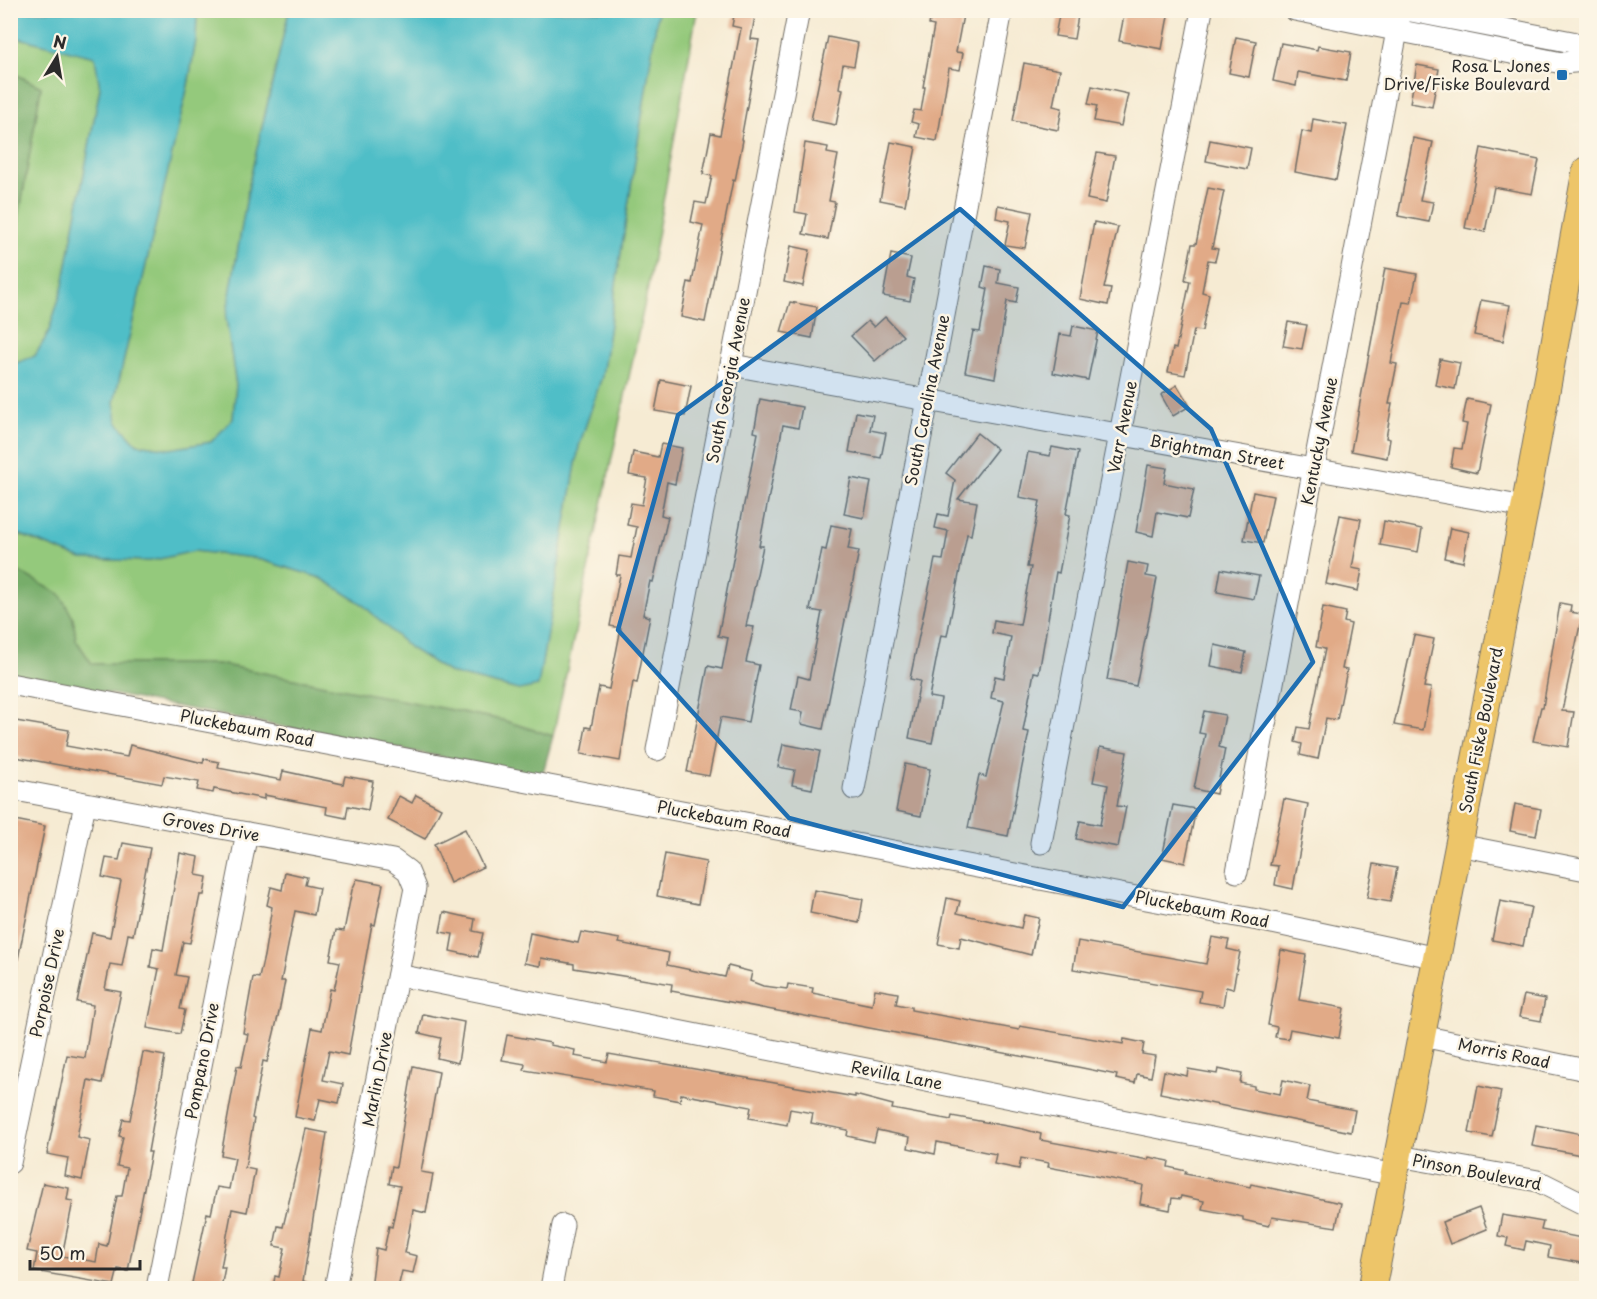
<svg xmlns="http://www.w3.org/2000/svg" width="1597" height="1299" viewBox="0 0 1597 1299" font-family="'Playpen Sans',sans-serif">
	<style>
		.green { fill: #94c97b; stroke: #607a53; stroke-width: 1.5 }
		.forest { fill: #77ad6b; stroke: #516c4b; stroke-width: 1.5 }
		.water { fill: #50bec7; stroke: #3e7479; stroke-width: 1.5 }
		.building { fill: #e1aa87 }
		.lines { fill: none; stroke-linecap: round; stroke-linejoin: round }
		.minor-casing { stroke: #726e66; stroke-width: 23 }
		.major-casing { stroke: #726e66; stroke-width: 29 }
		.minor { stroke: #fff; stroke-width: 21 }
		.major { stroke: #edc569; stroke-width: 27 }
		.marked { fill: #1f6fb2; fill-opacity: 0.2; stroke: #1f6fb2; stroke-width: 4.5; stroke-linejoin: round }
		.poi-dot { fill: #1f6fb2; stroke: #fcf5e5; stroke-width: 2 }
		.labels { text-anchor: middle; stroke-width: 5; stroke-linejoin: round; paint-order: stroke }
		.poi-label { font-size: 16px; fill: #2b2b2b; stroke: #fcf5e5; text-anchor: end }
		.street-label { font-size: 16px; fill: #2b2b2b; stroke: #fcf5e5 }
	</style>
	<rect width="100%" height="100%" fill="#fcf5e5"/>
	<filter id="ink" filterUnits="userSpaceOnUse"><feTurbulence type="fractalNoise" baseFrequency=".0167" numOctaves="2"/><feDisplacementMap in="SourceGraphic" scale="12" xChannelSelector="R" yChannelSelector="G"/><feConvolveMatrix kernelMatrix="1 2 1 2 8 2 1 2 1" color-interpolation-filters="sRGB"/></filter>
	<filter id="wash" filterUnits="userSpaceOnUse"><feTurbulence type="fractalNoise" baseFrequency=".008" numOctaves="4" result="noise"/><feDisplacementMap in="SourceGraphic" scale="24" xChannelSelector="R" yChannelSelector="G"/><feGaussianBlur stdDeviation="1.35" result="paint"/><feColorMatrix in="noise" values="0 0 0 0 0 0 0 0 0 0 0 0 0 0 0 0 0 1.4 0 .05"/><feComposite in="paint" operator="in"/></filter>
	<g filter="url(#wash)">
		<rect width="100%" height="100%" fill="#f6ebd3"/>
		<g class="green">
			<path d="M193 11H289L250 179 226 318 236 385 233 419 211 442 171 449 137 444 117 422 114 402 188 85 196 40 197 13Z"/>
			<path d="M658 11H697L647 292 553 736 502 720 218 664H92L76 640 73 618 25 576 11 567 10 531 82 559 150 561 194 551 255 558 321 578 361 603 410 648 450 673 518 690 541 668 579 446 602 376Z"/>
			<path d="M11 36 95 57 100 88 63 286 48 334 35 356 11 365V264L41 87 11 72Z"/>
		</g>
		<g class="forest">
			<path d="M11 72 41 87 11 264 10 72Z"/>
			<path d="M10 567 60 594 73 618 76 640 92 664H218L502 720 553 736 542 776 11 675Z"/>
		</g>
		<path class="water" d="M193 10 197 13 196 40 188 85 114 402 117 422 137 444 170 449 211 442 233 419 236 385 226 318 250 179 289 11H658L602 376 579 446 538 686 519 690 450 673 410 648 361 603 321 578 255 558 194 551 150 561 82 559 11 531V365L35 356 48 334 63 286 100 88 95 57 11 36V11Z"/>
		<g id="blocks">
			<g class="building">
				<path d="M735 10H756L751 39 759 40 741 139 743 140 735 181 733 180 705 322 681 317 688 282 692 283 703 225 691 222 695 202 706 204 712 176 703 174 711 133 720 135 741 28 732 26Z"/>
				<path d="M932 10H964L956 52 963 53 960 70 949 68 937 141 916 137 919 124 911 122 914 110 921 111 925 87H923L934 26 929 25Z"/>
				<path d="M1060 10H1079L1074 39 1055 36Z"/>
				<path d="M1125 10 1168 16 1162 49 1119 41Z"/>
				<path d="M828 37 858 43 854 66 843 64 839 88 843 89 836 125 811 120Z"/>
				<path d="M1236 37 1256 41 1249 77 1229 73Z"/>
				<path d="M1281 43 1317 50 1318 46 1351 52 1346 81 1298 72 1296 86 1273 81Z"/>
				<path d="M1024 63 1060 70 1053 106 1062 108 1058 130 1013 121Z"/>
				<path d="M1417 65 1439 69 1432 107 1410 103Z"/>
				<path d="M1092 86 1128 94 1121 126 1094 121 1097 106 1088 104Z"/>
				<path d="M1313 119 1347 125 1336 180 1295 172 1302 131 1311 133Z"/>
				<path d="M1413 138 1433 142 1420 200 1433 202 1429 222 1398 216Z"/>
				<path d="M1210 140 1251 148 1247 169 1206 161Z"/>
				<path d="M891 142 916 147 905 205 880 200Z"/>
				<path d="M805 143 828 147 827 153 838 155 829 201 835 202 828 239 803 234 807 214 795 212Z"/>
				<path d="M1481 148 1539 160 1532 194 1494 187 1485 232 1465 228Z"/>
				<path d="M1097 153 1115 156 1106 203 1087 199Z"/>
				<path d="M1208 188 1224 191 1212 248 1218 249 1215 261 1208 260 1202 292 1209 294 1202 331 1194 330 1185 375 1168 372 1173 348 1176 349 1190 281 1185 280 1192 244H1196Z"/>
				<path d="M998 205 1032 212 1025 248 1005 245 1010 221 996 218Z"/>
				<path d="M1094 222 1118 227 1104 288 1111 289 1108 305 1080 299Z"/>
				<path d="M791 246 810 250 803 286 784 282Z"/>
				<path d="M891 254 911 258 907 277 914 279 910 301 883 296Z"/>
				<path d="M986 266 1000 269 998 283 1019 287 1016 303 1007 301 995 378 965 372 973 331 980 332 988 289 982 287Z"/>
				<path d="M1385 268 1417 274 1411 303 1403 302 1391 363 1397 364 1389 404H1392L1386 438 1390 439 1387 458 1351 451Z"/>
				<path d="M1481 300 1510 305 1503 341 1474 335Z"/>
				<path d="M790 302 817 307 812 338 781 332Z"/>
				<path d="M885 317 903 336 875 361 851 336 868 321 874 327Z"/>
				<path d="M1288 322 1307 325 1302 349 1283 346Z"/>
				<path d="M1073 326 1098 331 1088 380 1053 373 1060 334 1071 336Z"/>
				<path d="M1440 359 1460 363 1455 389 1435 385Z"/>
				<path d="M661 380 691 386 685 416 655 411Z"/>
				<path d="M1177 385 1190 406 1173 416 1161 395Z"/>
				<path d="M760 399 802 407 798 428 783 425 759 546H763L746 626 754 627 746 662 759 665 748 722 721 717 709 776 687 772 708 666 722 669 728 638 718 636 758 433 754 432Z"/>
				<path d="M1467 399 1491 404 1477 473 1451 467 1454 448 1462 449 1467 424 1462 423Z"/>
				<path d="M856 412 873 415 870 430 886 433 881 458 849 452Z"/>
				<path d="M977 433 997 449 958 499 977 502 971 535 967 534 947 636 941 635 929 697 941 699 932 743 909 738 920 681 910 679 935 559 943 560 948 531 935 528 938 514 948 516 955 480 946 473Z"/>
				<path d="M661 444 682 448 675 484 667 482 661 515 668 517 653 582 650 581 643 615 650 617 637 683 633 682 620 761 581 754 586 727 591 728 599 687 609 689 621 628 610 626 620 575H616L619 556 631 558 637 527 627 525 631 503 642 505 647 478 629 475 633 452 658 457Z"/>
				<path d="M1052 447 1078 452 1066 514 1070 515 1059 573 1056 572 1039 673 1034 672 1023 731 1029 732 1008 836 968 828 979 775 986 777 1004 701 991 698 995 676 1004 678 1011 637 992 633 994 620 1020 625 1031 567H1027L1040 501 1019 497 1028 452 1050 456Z"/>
				<path d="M1148 465 1167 468 1164 483 1194 489 1188 518 1157 512 1153 536 1136 532Z"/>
				<path d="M851 478 871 482 864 518 844 514Z"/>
				<path d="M1253 492 1273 496 1263 543 1244 540Z"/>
				<path d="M1340 515 1361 519 1352 568 1362 570 1358 591 1326 584Z"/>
				<path d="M1384 521 1422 529 1418 552 1380 545Z"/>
				<path d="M831 525 852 529 848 549 859 551 823 729 801 724 803 712 791 710 798 676 809 679 822 612 810 610 822 549 826 550Z"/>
				<path d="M1450 528 1469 532 1463 562 1444 558Z"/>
				<path d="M1128 562 1148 566 1146 576 1157 578 1136 686 1107 680Z"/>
				<path d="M1221 569 1259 576 1254 599 1217 592Z"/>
				<path d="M1560 603 1571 605 1570 612 1587 615V627L1580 625 1562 711 1574 712 1568 747 1533 741 1541 707H1543Z"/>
				<path d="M1323 607 1346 612 1344 622 1351 624 1342 669 1347 670 1337 720 1326 718 1318 759 1300 755 1302 744 1295 742 1298 727 1309 729 1325 649 1316 647Z"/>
				<path d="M1414 635 1434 639 1424 687 1431 688 1423 730 1394 725Z"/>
				<path d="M1215 645 1246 652 1242 672 1211 666Z"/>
				<path d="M1204 711 1225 715 1219 747 1225 749 1216 794 1194 789 1205 734 1199 733Z"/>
				<path d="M10 720 69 730 66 746 127 757 130 745 203 763 204 759 219 762 218 768 281 780 283 771 343 784 345 776 373 781 368 810 348 806 346 818 326 814 327 807 264 795V799L214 789 213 793 197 790 199 782 164 776 162 784 21 758 10 755Z"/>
				<path d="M783 744 820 751 812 789 792 785 795 770 778 767Z"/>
				<path d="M1100 747 1127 752 1117 806 1126 807 1118 847 1076 839 1080 821 1100 825 1108 785 1093 782Z"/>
				<path d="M905 764 930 769 921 816 896 811Z"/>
				<path d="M416 795 441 808 425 839 388 820 399 796 412 803Z"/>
				<path d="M1284 799 1308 804 1293 889 1275 885 1278 866 1270 865Z"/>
				<path d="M1515 804 1541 809 1536 836 1510 831Z"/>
				<path d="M1173 805 1196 809 1185 863 1162 858Z"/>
				<path d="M10 819 45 826 16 969H10Z"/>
				<path d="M465 829 483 867 450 883 434 844Z"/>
				<path d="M123 843 150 848 133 935 128 934 122 966 110 964 105 989 121 992 102 1083 88 1080 77 1137 90 1140 82 1180 65 1176 68 1158 47 1154 67 1055 85 1058 93 1005 77 1002 92 933 110 937 121 881 102 877 106 858 119 860Z"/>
				<path d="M180 853 199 857 196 875 207 877 204 895H200L190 943 183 942 176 975 187 977 180 1009 185 1010 180 1034 147 1028 159 969 150 967 153 948 163 950Z"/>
				<path d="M665 854 706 862 698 904 657 896Z"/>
				<path d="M1374 864 1397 868 1390 902 1367 898Z"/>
				<path d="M285 872 307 877 305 885 319 888 314 915 295 911 281 981H285L279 1012 267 1062 263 1061 252 1118 254 1119 245 1168 255 1170 247 1212 232 1209 221 1267H225L221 1288H202L203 1285 192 1283 207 1213 211 1214 217 1187 229 1189 235 1158 221 1155 237 1066 241 1067 248 1034 243 1033 253 977 259 978 264 956 272 907 267 905 271 887 282 890Z"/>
				<path d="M357 879 383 884 375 925 372 924 348 1055 329 1051 323 1080 343 1084 339 1103 320 1099 315 1121 295 1117 312 1028 322 1030 330 989 334 990 340 962 330 960 336 930 344 931 352 890Z"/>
				<path d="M814 890 863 899 859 923 810 913Z"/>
				<path d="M947 898 960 901 957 913 1021 928 1024 915 1039 918 1031 955 961 937 959 948 938 944Z"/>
				<path d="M1500 901 1531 907 1523 946 1492 940Z"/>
				<path d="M444 912 475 919 473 931 483 933 478 957 450 951 453 934 440 932Z"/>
				<path d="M581 932 620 939 619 943 669 953 667 965 725 977 728 966 752 972 750 981 763 986 787 989 788 984 813 988 812 993 872 1005 875 989 898 993 896 1004 911 1007V1010L1019 1030 1020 1026 1123 1044 1124 1039 1144 1043 1142 1054 1155 1056 1151 1077 1137 1074 1135 1083 1116 1079 1117 1075 1063 1064 671 991 672 984 574 968V964L541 958 540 966 524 963 530 933 578 943Z"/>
				<path d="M1212 937 1229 940 1227 949 1240 952 1233 989 1226 987 1223 1006 1199 1002 1201 991 1073 969 1078 941 1206 964Z"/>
				<path d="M1281 950 1306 955 1299 1000 1344 1008 1339 1038 1290 1029 1288 1039 1275 1037 1277 1027 1268 1025Z"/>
				<path d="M1524 995 1545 999 1541 1021 1519 1017Z"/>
				<path d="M423 1014 464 1022 458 1063 437 1058 441 1038 419 1033Z"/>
				<path d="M507 1035 551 1043 550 1045 575 1050 574 1056 607 1062 609 1054 855 1097V1095L893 1105 892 1109 951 1120 952 1116 1023 1129 1041 1134 1040 1140 1148 1160 1149 1157 1169 1161 1168 1167 1186 1171 1185 1174 1250 1187 1251 1184 1341 1203 1336 1227 1272 1217 1269 1226 1243 1220V1217L1202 1209 1204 1201 1181 1196 1180 1199 1172 1198 1170 1210 1140 1204 1143 1185 1048 1167 1049 1163 1021 1158 1019 1169 994 1164 996 1154 937 1142 935 1154 908 1148 910 1137 877 1130 874 1142 847 1136 848 1130 811 1123 813 1113 790 1109 787 1125 749 1118 751 1107 681 1094 680 1101 653 1096 654 1091 524 1070 525 1064 502 1060Z"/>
				<path d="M143 1052 165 1056 148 1152H151L128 1271 118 1269 114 1285 34 1271 37 1253 27 1251 43 1183 69 1188 67 1200 73 1201 62 1256 96 1262 99 1244 107 1246 117 1196H122L127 1168 117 1166 123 1137 119 1136 123 1119 130 1120Z"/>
				<path d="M413 1066 439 1072 421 1172 433 1174 426 1213 413 1210 405 1253 417 1256 413 1273 402 1271 398 1288H371L376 1248 384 1250 389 1226 392 1227 400 1186 389 1184 392 1166 396 1167Z"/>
				<path d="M1188 1069 1217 1074 1218 1069 1242 1074 1240 1083 1254 1086V1089L1280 1094 1283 1080 1310 1086 1307 1101 1355 1110 1351 1132 1160 1093 1164 1071 1187 1076Z"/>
				<path d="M1478 1086 1501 1091 1492 1137 1469 1133Z"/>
				<path d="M1536 1125 1587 1135V1156L1532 1146Z"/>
				<path d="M306 1129 327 1133 303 1281 310 1283V1288H273L275 1276 279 1277 285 1248 274 1246 278 1226 283 1227Z"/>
				<path d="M1479 1208 1487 1229 1450 1244 1442 1222Z"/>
				<path d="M1502 1215 1543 1222 1541 1230 1587 1239V1264L1548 1257 1550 1246 1526 1241 1524 1250 1506 1246 1508 1238 1498 1236Z"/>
			</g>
		</g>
	</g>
	<g filter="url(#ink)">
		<use href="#blocks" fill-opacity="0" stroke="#726e66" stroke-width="1.5"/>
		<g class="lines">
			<defs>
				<g id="minor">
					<path d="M1295 10 1562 63 1586 61"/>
					<path d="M1406 10 1572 42 1586 49"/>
					<path d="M732 365 1525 507"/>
					<path d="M10 684 1263 921 1437 958"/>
					<path d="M657 750 799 10"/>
					<path d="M10 789 393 860 408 871 415 888 335 1288"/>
					<path d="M854 789 1002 10"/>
					<path d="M1041 843 1202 10"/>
					<path d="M1459 845 1586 870"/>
					<path d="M1237 872 1401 10"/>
					<path d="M398 975 1395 1175"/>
					<path d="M1422 1036 1586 1070"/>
					<path d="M1399 1156 1538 1181 1586 1205"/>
					<path d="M10 1163 85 804"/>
					<path d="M157 1288 247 833"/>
					<path d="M551 1288 563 1225"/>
				</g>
				<path id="major" d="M1372 1288 1525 507 1586 171"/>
			</defs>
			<use href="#minor" class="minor-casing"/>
			<use href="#major" class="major-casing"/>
			<use href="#minor" class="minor"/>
			<use href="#major" class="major"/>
		</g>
	</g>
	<path class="marked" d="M960 209 1211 429 1313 662 1123 907 789 818 618 630 678 415Z"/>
	<rect class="poi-dot" x="1556" y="69" width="12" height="12" rx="3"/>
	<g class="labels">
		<g class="poi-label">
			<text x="1550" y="72">Rosa L Jones<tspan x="1550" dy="18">Drive/Fiske Boulevard</tspan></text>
		</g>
		<g class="street-label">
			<text transform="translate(728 380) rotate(-79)" y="6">South Georgia Avenue</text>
			<text transform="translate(927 400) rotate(-79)" y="6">South Carolina Avenue</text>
			<text transform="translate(1122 427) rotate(-79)" y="6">Varr Avenue</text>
			<text transform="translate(1319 441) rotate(-79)" y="6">Kentucky Avenue</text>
			<text transform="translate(1217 452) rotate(10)" y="6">Brightman Street</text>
			<text transform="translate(247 728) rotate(11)" y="6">Pluckebaum Road</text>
			<text transform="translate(1481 730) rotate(-79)" y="6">South Fiske Boulevard</text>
			<text transform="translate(724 819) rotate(11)" y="6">Pluckebaum Road</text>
			<text transform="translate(211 827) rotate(10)" y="6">Groves Drive</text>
			<text transform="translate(1202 909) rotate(11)" y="6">Pluckebaum Road</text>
			<text transform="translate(47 983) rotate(-78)" y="6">Porpoise Drive</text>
			<text transform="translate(1504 1053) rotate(12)" y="6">Morris Road</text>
			<text transform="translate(202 1061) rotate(-79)" y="6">Pompano Drive</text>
			<text transform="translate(897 1075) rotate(11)" y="6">Revilla Lane</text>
			<text transform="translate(377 1079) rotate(-79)" y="6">Marlin Drive</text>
			<text transform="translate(1477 1172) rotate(11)" y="6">Pinson Boulevard</text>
		</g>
	</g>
	<rect width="1597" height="1299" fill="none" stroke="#fcf5e5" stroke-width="36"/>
	<g transform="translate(57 57) rotate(11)" stroke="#fcf5e5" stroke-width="4.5" paint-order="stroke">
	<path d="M0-4.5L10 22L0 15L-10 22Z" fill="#2b2b2b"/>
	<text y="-9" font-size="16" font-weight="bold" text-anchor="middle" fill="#2b2b2b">N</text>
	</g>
	<path d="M30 1260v9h110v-9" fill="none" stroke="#2b2b2b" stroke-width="3"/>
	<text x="39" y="1260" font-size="18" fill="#2b2b2b" stroke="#fcf5e5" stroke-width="4.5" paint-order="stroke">50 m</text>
</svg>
